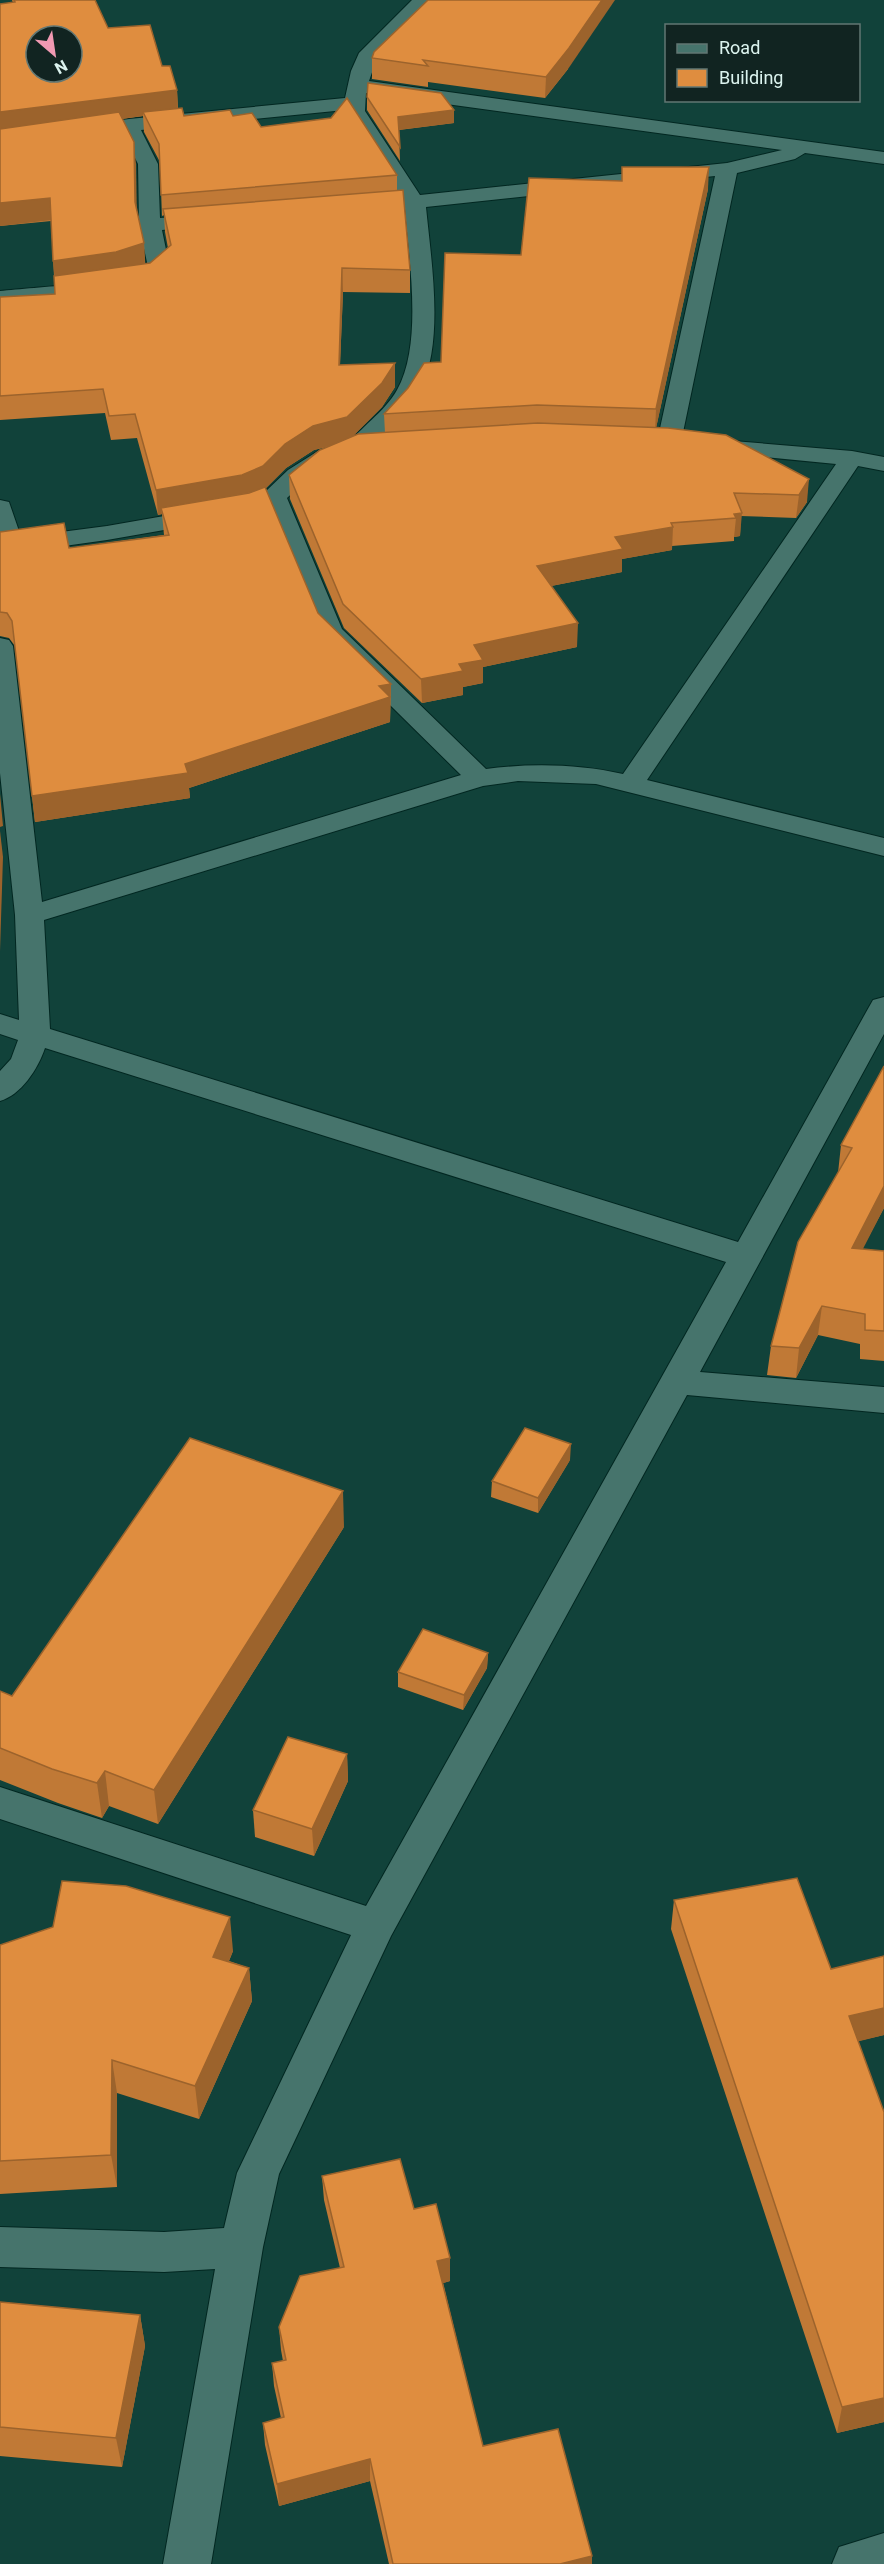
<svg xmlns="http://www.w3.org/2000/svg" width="884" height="2564" viewBox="0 0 884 2564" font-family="Roboto,sans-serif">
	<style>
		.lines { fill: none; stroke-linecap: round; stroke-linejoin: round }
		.minor-casing { stroke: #022721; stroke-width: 2 }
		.minor { fill: #46746c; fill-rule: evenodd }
		.wall { fill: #c07936; fill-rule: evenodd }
		.shaded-wall { fill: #9c632c }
		.building { fill: #df8d3f; stroke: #9c632c; stroke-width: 1.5; fill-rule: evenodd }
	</style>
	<rect width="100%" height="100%" fill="#11423a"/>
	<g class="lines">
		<defs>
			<g id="minor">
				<path d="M412 0H432L378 55 369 81 884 152V164L805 153 795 159 737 173 681 442 677 447 669 449 661 447 657 442 715 176 426 207C431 260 445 342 420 390 411 406 399 420 386 433 374 444 366 457 349 453L345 448C360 427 384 413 397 390 423 344 409 261 405 209L359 214 352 212 348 208 352 204 401 197 345 110 141 130 158 164 160 218 209 214 217 215 220 220 217 225 162 230 170 269 151 284 143 286 0 305V291C36 287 120 284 148 267L139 225 138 164 122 132 0 149V137L129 119 345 98 351 71 359 53ZM366 93 782 150 727 163 420 195 365 111Z"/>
				<path d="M709 439 852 451 884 457V471L858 466 647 780 884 838V856L596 784 518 781 483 786 44 920 50 1029 738 1242 869 1007 873 1000 884 997V1034L700 1372 884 1387V1413L687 1395 391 1936 279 2174 263 2247 211 2564H163L215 2269 164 2272 0 2267V2227L164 2232 224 2228 237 2173 351 1935 0 1819V1787L366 1906 726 1262 45 1048C38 1069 21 1095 0 1101V1071L11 1059 18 1040 0 1034V1014L19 1020 15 915 0 773V638L9 640 13 646 42 902 461 775 321 637 267 509 250 515 107 540 0 555V500L9 502 19 531 15 538 107 526 244 502 265 492 288 470 318 451 326 449 334 451 338 456 334 461 306 480 287 498 342 629 486 769C531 763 579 764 623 774L836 464 701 451 697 446 701 441Z"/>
				<path d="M884 2533V2564H832L839 2547Z"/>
			</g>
		</defs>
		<use href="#minor" class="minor-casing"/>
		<use href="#minor" class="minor"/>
	</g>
	<g class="wall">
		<path d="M12 0H95L108 28 162 66 177 90 178 108 184 116H233L261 127 397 175V190L410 270V293L343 292 340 365 395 363V387L382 407 352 437 385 433 384 414 441 362 521 255 622 181V167L708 189 656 428 726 435 807 502 796 518 741 516 740 536 734 537V541L672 546V550L622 559V572L551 586 577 647 483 667V683L463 687V695L422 703 344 628 290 499 289 475 331 446 314 450 286 468 265 489 318 613 391 684 390 722 189 788 190 798 35 822 15 646 9 638 0 636V532L69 548 164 535 162 514 158 515 137 438 111 440 105 413 0 420V297L55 294 51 221 0 226V4L13 3ZM143 116 144 132 160 162 162 216 164 215 165 232 168 248 150 263 145 264 144 243 136 209V165L122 119Z"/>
		<path d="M374 52 568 69 545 98 428 82V87L372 79V58Z"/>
		<path d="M367 97 454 110V123L399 130 400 161 367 110Z"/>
		<path d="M884 1066V1208L862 1249 884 1251V1361L860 1359V1344L818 1335 796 1378 767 1375 771 1346 838 1173 841 1145Z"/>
		<path d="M570 1460 538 1513 491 1497 492 1481Z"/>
		<path d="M344 1527 158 1824 109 1806 102 1818 58 1803 0 1780V1691L12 1696Z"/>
		<path d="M488 1653 487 1668 463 1710 398 1687V1672Z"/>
		<path d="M347 1754 348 1781 314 1856 255 1837 253 1810Z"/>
		<path d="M674 1900 831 1969 884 1956V2035L858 2041 884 2422 837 2433 671 1929Z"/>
		<path d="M0 1945 233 1951 229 1961 249 1968 252 2001 199 2119 117 2093V2187L0 2194Z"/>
		<path d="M322 2176 414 2209 450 2281 443 2283 483 2446 592 2564H389L370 2481 279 2506 265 2445 263 2423 281 2418 274 2386 272 2363 283 2361 281 2350 279 2327 340 2268 324 2200Z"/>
		<path d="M0 2302 140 2315 145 2346 122 2467 0 2456Z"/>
	</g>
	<g class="shaded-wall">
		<path d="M602 0H615L568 69 545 98 546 77Z"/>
		<path d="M177 90 178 112H143V116L0 135V112Z"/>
		<path d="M454 110V123L398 130V117Z"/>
		<path d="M134 142 136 165 137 225 135 202Z"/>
		<path d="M709 167 708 189 655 433 656 409Z"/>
		<path d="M50 198 52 220 0 226V203Z"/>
		<path d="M144 243 145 266 55 284 53 261Z"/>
		<path d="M342 268 343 292 339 389V365Z"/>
		<path d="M395 363V387L382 407 348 441 314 450 286 468 264 490 161 508 162 514 158 515 156 490 285 444 313 426Z"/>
		<path d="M809 479 807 502 796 518 799 495Z"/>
		<path d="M742 513 740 536 734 537 736 518 734 514Z"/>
		<path d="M673 527 672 550 622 559V572L536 589 537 566 615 537Z"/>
		<path d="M578 623 577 647 483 667V683L463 687V695L422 703 421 679 459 664 474 645Z"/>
		<path d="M391 684 390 722 189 788 190 798 35 822 32 796 185 764 379 686Z"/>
		<path d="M0 794 3 826 0 827Z"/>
		<path d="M0 831 3 857 0 951Z"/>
		<path d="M884 1186V1208L848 1278 852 1248Z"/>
		<path d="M822 1306 818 1335 796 1378 799 1348Z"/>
		<path d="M571 1444 570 1460 538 1513V1498Z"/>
		<path d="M343 1491 344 1527 158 1824 154 1790Z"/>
		<path d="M488 1653 487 1668 463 1710 464 1695Z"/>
		<path d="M347 1754 348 1781 314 1856 312 1829Z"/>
		<path d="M105 1771 109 1806 102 1818 97 1783Z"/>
		<path d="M230 1917 233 1951 217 1990 213 1957Z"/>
		<path d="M249 1968 252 2001 199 2119 195 2086Z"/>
		<path d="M884 2008V2035L844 2045 849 2016Z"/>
		<path d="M112 2060 117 2093V2187L111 2155Z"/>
		<path d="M450 2258V2281L437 2285V2261Z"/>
		<path d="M140 2315 145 2346 122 2467 116 2438Z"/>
		<path d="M884 2398V2422L837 2433 842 2407Z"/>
		<path d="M370 2459V2481L279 2506 277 2484Z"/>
		<path d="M592 2556V2564H560Z"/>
	</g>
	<g class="building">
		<path d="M14 0H95L108 28 150 25 162 66H170L177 90 0 112V4L15 2ZM36 36H72V72H36Z"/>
		<path d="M428 0H602L569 48 546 77 423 60 428 66 372 58 374 52Z"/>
		<path d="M368 83 441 93 454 110 398 117 400 147 367 97Z"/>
		<path d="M347 98 397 175 161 195 159 144 143 112 182 108 184 116 230 110 233 116 252 113 261 127 331 118Z"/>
		<path d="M119 112 134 142 135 202 144 243 116 252 53 261 50 198 0 203V129Z"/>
		<path d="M622 167H709L656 409 537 405 384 414 408 388 424 363 441 362 445 253 521 255 529 178 622 181Z"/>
		<path d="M403 190 410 270 342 268 339 365 395 363 382 383 347 417 313 426 285 444 263 466 242 475 156 490 135 414 109 416 103 389 0 396V297L55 294 54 276 150 263 171 245 163 209Z"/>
		<path d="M538 423 668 428 726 435 809 479 799 495 734 493 742 513 734 514 736 518 671 523 673 527 615 537 623 549 537 566 578 623 474 645 483 660 459 664 463 671 421 679 343 604 289 475 320 450 358 434Z"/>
		<path d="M265 487 318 613 391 684 379 686 390 697 185 764 188 773 32 796 12 621 7 613 0 612V532L64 523 69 548 169 535 161 508 249 493Z"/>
		<path d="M884 1066V1186L852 1248 884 1251V1331L865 1330V1314L822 1306 799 1348 771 1346 798 1242 852 1148 841 1145Z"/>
		<path d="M525 1428 571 1444 538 1498 492 1481Z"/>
		<path d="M190 1438 343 1491 154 1790 105 1771 97 1783 52 1769 0 1748V1691L12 1696Z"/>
		<path d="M423 1629 488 1653 464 1695 398 1672Z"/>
		<path d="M288 1737 347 1754 312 1829 253 1810Z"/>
		<path d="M797 1878 831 1969 884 1956V2008L849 2016 884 2112V2398L842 2407 674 1900Z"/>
		<path d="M62 1881 126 1886 230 1917 213 1957 249 1968 195 2086 112 2060 111 2155 0 2161V1945L53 1927Z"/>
		<path d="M400 2159 414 2209 436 2204 450 2258 437 2261 483 2446 558 2429 592 2556 560 2564H393L370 2459 277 2484 263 2423 284 2417 272 2363 286 2360 279 2327 300 2276 344 2267 322 2176Z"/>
		<path d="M0 2302 140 2315 116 2438 0 2427Z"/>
	</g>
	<rect x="665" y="24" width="195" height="78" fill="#112421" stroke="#627773" stroke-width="1.5"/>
	<rect x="677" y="44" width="30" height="9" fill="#46746c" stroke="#627773" stroke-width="1.5"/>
	<text x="719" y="54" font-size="18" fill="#dcf4ef">Road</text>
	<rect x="677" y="69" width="30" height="18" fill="#df8d3f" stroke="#627773" stroke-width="1.5"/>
	<text x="719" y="84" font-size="18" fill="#dcf4ef">Building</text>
	<g transform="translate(54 54) rotate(151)"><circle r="28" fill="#112421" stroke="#627773" stroke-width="1.5"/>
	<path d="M0-4.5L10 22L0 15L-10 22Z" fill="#f19ab3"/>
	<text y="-9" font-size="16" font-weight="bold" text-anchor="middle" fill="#dcf4ef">N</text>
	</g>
</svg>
